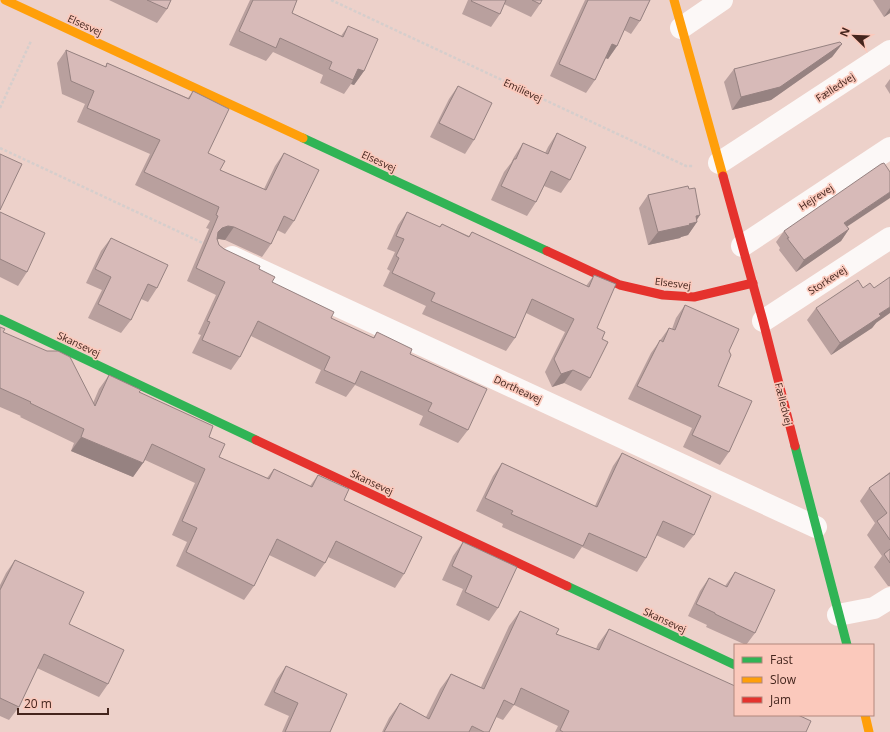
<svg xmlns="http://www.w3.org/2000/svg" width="890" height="732" viewBox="0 0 890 732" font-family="'Open Sans',sans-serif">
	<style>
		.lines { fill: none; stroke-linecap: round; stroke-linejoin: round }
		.path { stroke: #d6cecc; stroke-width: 2.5; stroke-dasharray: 3 2; stroke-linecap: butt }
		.street { stroke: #fcf8f7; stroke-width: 22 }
		.fast { stroke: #30b455; stroke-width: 9 }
		.slow { stroke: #ff9f0a; stroke-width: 9 }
		.jam { stroke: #e5322d; stroke-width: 9 }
		.wall { fill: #b9a09e }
		.shaded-wall { fill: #968281 }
		.building { fill: #d7bab8; stroke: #968281 }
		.labels { text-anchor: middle; stroke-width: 3.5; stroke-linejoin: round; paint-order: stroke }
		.street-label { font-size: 10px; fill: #44251d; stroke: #fbc9bc }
	</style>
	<rect width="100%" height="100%" fill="#edd1ca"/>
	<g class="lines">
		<g class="path">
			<path d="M331 0 686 166H693"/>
			<path d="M0 108 31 41"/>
			<path d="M0 148 205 244"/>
		</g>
		<g class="street">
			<path d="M681 28 722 0"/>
			<path d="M719 163 890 51"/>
			<path d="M742 246 890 148"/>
			<path d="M232 257 816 527"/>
			<path d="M763 321 890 238"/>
			<path d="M838 615 874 608 890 598"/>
		</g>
		<g class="fast">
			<path d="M303 138 547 251"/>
			<path d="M0 319 256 440"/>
			<path d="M795 446 847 645"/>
			<path d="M567 586 735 665"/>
		</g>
		<g class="slow">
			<path d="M5 0 303 138"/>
			<path d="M674 0 723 176"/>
			<path d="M865 715 869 732"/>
		</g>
		<g class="jam">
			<path d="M723 176 763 321 795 446"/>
			<path d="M547 251 620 285 663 295 694 297 753 283"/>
			<path d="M256 440 567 586"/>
		</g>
	</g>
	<g class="wall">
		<path d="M109 0H171L167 9 157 23Z"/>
		<path d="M250 0H297L292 13 341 36 348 26 364 71 354 85 351 84 344 94 320 83 323 75 273 52 266 61 229 45Z"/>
		<path d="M468 0H542L540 4 531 17 504 4 500 14 491 27 462 14Z"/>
		<path d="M585 0H650L640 21 631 34 624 30 617 46 608 59 606 58 595 80 586 93 550 76Z"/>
		<path d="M873 0H890V13L884 17Z"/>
		<path d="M842 44 832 57 771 100 732 110 724 82 734 69Z"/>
		<path d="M66 50 105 67 107 63 188 98 193 91 208 153 220 170 264 189 275 166 284 153 294 221 285 234 277 230 271 244 262 257 225 240 219 239H217L219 245 224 249 259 269 272 282 331 318 373 338 377 332 410 354 468 430 458 443 419 425 423 416 355 385 346 397 315 383 321 370 251 336 240 357 231 370 192 353 201 335 198 334 216 295 187 281 209 229 206 228 210 221 135 185 150 154 77 122 85 104 62 94 57 63Z"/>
		<path d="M890 79V94L885 86Z"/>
		<path d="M458 86 474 140 465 154 430 137 449 99Z"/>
		<path d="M557 133 570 180 561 193 544 186 536 202 527 216 491 200 504 172 511 163 514 157 523 143 545 153 548 147Z"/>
		<path d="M689 189 700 215 697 220V222L688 235 681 237 680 238 648 245 639 208 648 195Z"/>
		<path d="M0 212 27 272 18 286 0 277Z"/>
		<path d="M407 212 439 227 442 224 469 236 472 232 586 286 594 275 597 328 602 339 590 378 581 391 564 383 552 387 545 372 565 332 526 313 515 338 506 351 422 314 426 306 383 286 390 271 387 269 395 252 387 249 398 225Z"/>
		<path d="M847 227 849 229 841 241 796 272 779 250 780 248 776 242 784 231Z"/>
		<path d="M111 238 157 288 148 302 141 299 131 320 121 333 88 318 102 290 86 283 101 251Z"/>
		<path d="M863 288H874L876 323 872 328 831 355 807 320 816 308Z"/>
		<path d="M685 305 729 351 718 386 729 452 720 465 683 447 692 428 628 399 651 353 669 328 672 329 676 318Z"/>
		<path d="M0 327 3 332 93 403 99 389 109 375 139 392 209 437 219 457 267 478 274 469 310 486 318 475 344 500 404 574 395 588 328 557 325 563 315 577 269 555 254 586 244 600 176 566 187 542 172 535 195 483 145 460 133 477 71 451 74 443 20 417 21 416 0 407Z"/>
		<path d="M622 453 694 535 684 548 656 535 646 558 637 572 582 547 574 559 502 527 503 524 476 511 493 476 502 463 595 506 613 466Z"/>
		<path d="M890 472V586H888L874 567 882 556 867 535 875 523 860 501 869 488Z"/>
		<path d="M463 542 498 608 489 621 456 605 463 589 442 580 453 556Z"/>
		<path d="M15 560 69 624 108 684 99 697 37 668 19 707 9 720 0 716V585L6 573Z"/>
		<path d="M735 572 755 633 746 645 706 627 707 625 688 616 700 591 709 578 725 586Z"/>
		<path d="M520 611 556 634 596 649 598 644 609 629 806 732H555L558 726 514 705 503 720 496 717 489 732H382L389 718 400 703 426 717 440 689 451 674 481 687 509 626Z"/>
		<path d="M286 666 330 732H282L289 716 264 705 277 679Z"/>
	</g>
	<g class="shaded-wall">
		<path d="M890 8V13L884 17Z"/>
		<path d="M612 44 617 46 608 59 603 57Z"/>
		<path d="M842 44 832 57 771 100 732 110 741 97Z"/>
		<path d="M358 69 364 71 354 85 351 84 353 80Z"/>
		<path d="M890 192V198L836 234 844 223Z"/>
		<path d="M700 215 695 222H697L688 235 681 237 680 238 648 245 658 232 696 216Z"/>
		<path d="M228 226 234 227 225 240 219 239 213 241 218 232 222 228Z"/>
		<path d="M849 229 841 241 796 272 804 260Z"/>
		<path d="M890 307V313L876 323 872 328 831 355 840 343 879 314Z"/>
		<path d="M573 370 564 383 552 387 561 374Z"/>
		<path d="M81 437 143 463 133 477 71 451Z"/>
	</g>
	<g class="building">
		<path d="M147 0H171L167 9Z"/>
		<path d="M253 0H297L292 13 343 37 348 26 378 39 364 71 358 69 353 80 329 69 332 62 280 38 276 48 239 31Z"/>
		<path d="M472 0H506L500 14 471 1Z"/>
		<path d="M532 0H542L540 4Z"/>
		<path d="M588 0H650L640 21 630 17 617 46 612 44 595 80 559 64Z"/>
		<path d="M840 42 842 44 780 87 741 97 734 69Z"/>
		<path d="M66 50 106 67 107 63 189 99 193 91 229 109 208 153 225 161 220 170 266 190 284 153 319 170 294 221 284 216 271 244 234 227 228 226 222 228 218 232 217 239 219 245 224 249 260 266 259 269 275 277 272 282 334 312 331 318 374 338 377 332 412 349 410 354 487 389 468 430 428 411 432 403 361 371 355 384 324 370 330 357 258 321 240 357 202 340 210 322 207 321 225 282 196 268 218 216 216 215 219 207 144 172 160 140 87 108 94 91 71 81Z"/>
		<path d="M458 86 492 103 474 140 439 123Z"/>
		<path d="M557 133 586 147 570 180 551 171 536 202 501 186 514 159H516L523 143 548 154Z"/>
		<path d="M0 154 22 164 0 210Z"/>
		<path d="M884 163 890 172V192L844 223 849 229 804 260 787 238H789L784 231 881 164Z"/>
		<path d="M688 186 689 189 695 188 700 215 696 216 697 222 689 224 690 225 658 232 648 195Z"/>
		<path d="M0 212 45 233 27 272 0 259Z"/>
		<path d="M407 212 440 227 442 224 469 237 472 232 589 287 594 275 616 284 597 328 605 332 602 339 608 342 590 378 573 370 561 374 554 359 574 319 532 299 515 338 431 301 435 293 392 273 399 258 396 256 404 239 396 236Z"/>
		<path d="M111 238 168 265 157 288 148 284 131 320 98 304 111 277 95 269Z"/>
		<path d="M890 277V307L879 314 881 316 840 343 816 308 858 280 863 288 870 283 874 288Z"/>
		<path d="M685 305 739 329 729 351 731 355 718 386 752 401 729 452 692 435 701 416 637 386 660 340 663 342 669 328 675 330Z"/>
		<path d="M0 327 5 329 3 332 47 351H58L70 357 95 406 109 375 141 390 139 392 213 426 209 437 225 444 219 457 269 479 274 469 312 487 318 475 349 489 344 500 422 537 404 574 336 541 325 563 277 539 254 586 186 552 197 528 182 521 205 469 152 444 143 463 81 437 84 429 30 403 31 402 0 388Z"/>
		<path d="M622 453 711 496 694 535 663 521 646 558 589 533 583 546 511 514 513 511 485 498 502 463 597 507Z"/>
		<path d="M890 473V540L877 521 887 513 869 488Z"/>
		<path d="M463 542 517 567 498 608 465 592 472 576 452 566Z"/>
		<path d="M890 549V563L884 554Z"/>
		<path d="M15 560 84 592 69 624 124 650 108 684 44 654 19 707 0 698V590Z"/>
		<path d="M735 572 775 590 755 633 715 614V613L696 604 709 578 727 587Z"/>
		<path d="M520 611 559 629 556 634 599 650 609 629 735 686V715H798L811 721 806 732H563L560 730 569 711 521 688 514 705 504 700 489 732H484L472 726 469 732H384L400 703 429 719 451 674 484 689Z"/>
		<path d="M286 666 347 694 330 732H285L298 703 274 692Z"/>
	</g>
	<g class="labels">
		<g class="street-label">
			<text transform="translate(85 25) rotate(25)" y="4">Elsesvej</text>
			<text transform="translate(835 87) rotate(-33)" y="4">Fælledvej</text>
			<text transform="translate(523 90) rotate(25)" y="4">Emilievej</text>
			<text transform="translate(379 161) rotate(25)" y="4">Elsesvej</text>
			<text transform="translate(816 197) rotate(-33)" y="4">Hejrevej</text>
			<text transform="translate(827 280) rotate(-33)" y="4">Storkevej</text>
			<text transform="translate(673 283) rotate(7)" y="4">Elsesvej</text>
			<text transform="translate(79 344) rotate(25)" y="4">Skansevej</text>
			<text transform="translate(518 389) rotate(25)" y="4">Dortheavej</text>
			<text transform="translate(784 404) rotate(76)" y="4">Fælledvej</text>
			<text transform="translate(372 482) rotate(25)" y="4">Skansevej</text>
			<text transform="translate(665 620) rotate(25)" y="4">Skansevej</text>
		</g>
	</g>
	<rect x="734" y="644" width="140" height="72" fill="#fbc9bc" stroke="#b2877c"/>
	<rect x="742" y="657" width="20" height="6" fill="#30b455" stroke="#b2877c"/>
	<text x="770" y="664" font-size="12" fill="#44251d">Fast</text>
	<rect x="742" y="677" width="20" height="6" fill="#ff9f0a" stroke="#b2877c"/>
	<text x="770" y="684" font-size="12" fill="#44251d">Slow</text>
	<rect x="742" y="697" width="20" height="6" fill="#e5322d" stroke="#b2877c"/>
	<text x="770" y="704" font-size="12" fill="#44251d">Jam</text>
	<g transform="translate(854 36) rotate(293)" stroke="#fbc9bc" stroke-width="3" paint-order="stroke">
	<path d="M0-3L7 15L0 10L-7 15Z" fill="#44251d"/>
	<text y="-6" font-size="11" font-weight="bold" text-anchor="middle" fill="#44251d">N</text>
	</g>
	<path d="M18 708v6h90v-6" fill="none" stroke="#44251d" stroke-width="2"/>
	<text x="24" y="708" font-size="12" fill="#44251d" stroke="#fbc9bc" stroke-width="3" paint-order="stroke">20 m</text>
</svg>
